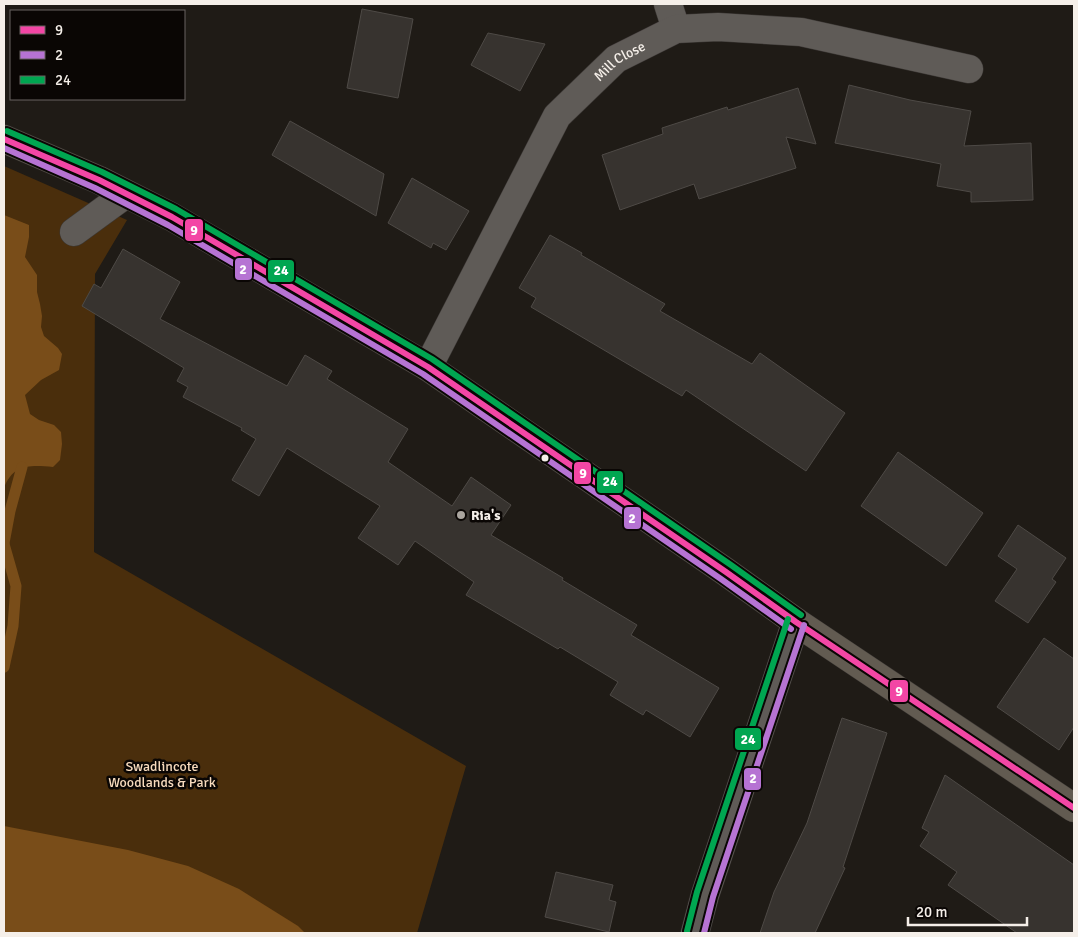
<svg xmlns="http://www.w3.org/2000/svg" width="1078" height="937" viewBox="0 0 1078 937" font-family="Signika,sans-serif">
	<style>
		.green { fill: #4a2e0c }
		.water { fill: #794d19 }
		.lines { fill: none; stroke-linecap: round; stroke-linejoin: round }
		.stream { stroke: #794d19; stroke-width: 11 }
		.building { fill: #37332f; stroke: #4e4a46 }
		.minor-casing { stroke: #3c3835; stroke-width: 29 }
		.major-casing { stroke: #3c3835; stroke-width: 29 }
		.minor { stroke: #5f5b57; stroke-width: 28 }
		.major { stroke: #625b51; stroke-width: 28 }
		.bus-1-casing { stroke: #0a0604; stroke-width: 10 }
		.bus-2-casing { stroke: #0a0604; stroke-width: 10 }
		.bus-3-casing { stroke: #0a0604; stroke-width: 10 }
		.bus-1 { stroke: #f346a5; stroke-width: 6 }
		.bus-2 { stroke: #b673d3; stroke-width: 6 }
		.bus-3 { stroke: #00a651; stroke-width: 6 }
		.bus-dot { fill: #f5efe9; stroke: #0a0604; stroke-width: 2 }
		.poi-dot { fill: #aaa59f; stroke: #0a0604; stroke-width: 2 }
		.labels { text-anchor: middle; stroke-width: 5; stroke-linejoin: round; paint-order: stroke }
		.street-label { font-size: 14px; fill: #f5efe9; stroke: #0a0604 }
		.poi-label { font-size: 14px; font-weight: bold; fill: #f5efe9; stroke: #0a0604; text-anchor: start }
		.park-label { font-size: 14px; fill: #f8dbbe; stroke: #0a0604 }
		.line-badge { stroke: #0a0604; stroke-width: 2 }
		.badge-label { font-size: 14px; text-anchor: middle; font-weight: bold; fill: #fff }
	</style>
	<rect width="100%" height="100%" fill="#1f1b16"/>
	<path class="green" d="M4 166 127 220 95 274 94 552 466 766 417 933H4Z"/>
	<g class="water">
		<path d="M4 215 29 225V237L25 257 37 275V292L40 304 42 316 41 327 44 336 58 348 62 354 59 370 41 380 25 395 30 414 39 420 54 425 61 432 62 444 60 460 53 467C30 465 13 464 4 488Z"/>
		<path d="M4 826 128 850 188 866 239 889 298 926 305 933H4Z"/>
	</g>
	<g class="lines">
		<g class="stream">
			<path d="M4 543 10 511 22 467"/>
			<path d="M4 544 16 586 13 626 4 667"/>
		</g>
	</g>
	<g class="building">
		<path d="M362 9 413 19 398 98 347 88Z"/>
		<path d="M488 33 545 44 520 91 471 65Z"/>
		<path d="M849 85 910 100 971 111 964 146 1031 143 1033 200 971 202V192L937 186 941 164 835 143Z"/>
		<path d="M798 88 816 144 786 137 796 168 699 199 694 184 620 210 602 155 663 134 662 128 727 107 728 110Z"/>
		<path d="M290 121 384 174 376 216 272 155Z"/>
		<path d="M412 178 469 211 446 250 433 243 431 248 388 223Z"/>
		<path d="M550 235 582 253 581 255 665 304 660 311 752 364 760 353 845 413 806 471 686 390 682 396 531 307 536 298 519 288Z"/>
		<path d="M123 249 180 282 160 319 287 386 305 355 332 371 327 379 408 429 388 462 452 506 471 477 511 505 491 535 563 578 562 580 637 625 631 635 719 688 690 737 646 710 643 715 610 695 618 682 560 647 558 649 466 595 474 582 415 541 398 565 358 538 380 506 287 448 259 496 232 480 256 439 241 430 242 428 183 397 188 387 177 381 184 368 82 306 94 284 101 288Z"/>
		<path d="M898 452 983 513 946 566 861 506Z"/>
		<path d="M1018 525 1066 558 1052 579 1056 582 1028 623 995 601 1017 569 998 556Z"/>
		<path d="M1044 638 1074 659V727L1059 750 997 707Z"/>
		<path d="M842 718 887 733 843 867 845 868 815 933H760L774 892 807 823Z"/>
		<path d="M945 775 1074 865V933H1017L948 885 957 872 920 846 929 832 922 828Z"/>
		<path d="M556 872 613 885 609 900 616 902 609 932 545 917Z"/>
	</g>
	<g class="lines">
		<defs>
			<g id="minor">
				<path d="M668 4 676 29"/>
				<path d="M74 232 126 194"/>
				<path id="s1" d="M428 367 557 116 616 59 676 29 718 27 801 32 969 69"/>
				<path d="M695 933 705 895 796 622"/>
			</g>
			<path id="major" d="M4 139 99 180 172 217 428 367 726 572 796 622 1074 808"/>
		</defs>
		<use href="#minor" class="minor-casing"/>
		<use href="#major" class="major-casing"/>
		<use href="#minor" class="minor"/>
		<use href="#major" class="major"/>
		<defs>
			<path id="bus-1" d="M4 139 99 180 172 217 428 367 726 572 796 622 1074 808"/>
			<g id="bus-2">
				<path d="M4 148 95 188 168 225 423 374 721 579 791 629"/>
				<path d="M704 933 713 897 804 625"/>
			</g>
			<g id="bus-3">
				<path d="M7 131 102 172 176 209 432 359 731 565 801 615"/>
				<path d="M687 931 697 892 788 619"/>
			</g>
		</defs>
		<use href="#bus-1" class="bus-1-casing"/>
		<use href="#bus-2" class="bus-2-casing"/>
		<use href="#bus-3" class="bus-3-casing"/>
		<use href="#bus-1" class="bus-1"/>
		<use href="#bus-2" class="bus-2"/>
		<use href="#bus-3" class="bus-3"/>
	</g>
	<circle class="bus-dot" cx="545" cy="458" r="4.5"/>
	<circle class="poi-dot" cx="461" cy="515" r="5"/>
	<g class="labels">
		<g class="street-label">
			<text dy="5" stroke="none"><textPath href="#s1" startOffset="366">Mill Close</textPath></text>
		</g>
		<g class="poi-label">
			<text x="471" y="520">Ria's</text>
		</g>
		<g class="park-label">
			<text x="162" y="771">Swadlincote<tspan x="162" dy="16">Woodlands &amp; Park</tspan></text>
		</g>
	</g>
	<g class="line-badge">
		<rect x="184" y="218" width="20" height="24" rx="5" fill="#f346a5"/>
		<rect x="234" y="257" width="19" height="24" rx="5" fill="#b673d3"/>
		<rect x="267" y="259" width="28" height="24" rx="5" fill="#00a651"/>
		<rect x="573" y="461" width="19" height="24" rx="5" fill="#f346a5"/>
		<rect x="596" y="470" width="28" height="24" rx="5" fill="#00a651"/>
		<rect x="623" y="506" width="19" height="24" rx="5" fill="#b673d3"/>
		<rect x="889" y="679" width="20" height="24" rx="5" fill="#f346a5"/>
		<rect x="734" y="727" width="28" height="24" rx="5" fill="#00a651"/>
		<rect x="743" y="767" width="19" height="24" rx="5" fill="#b673d3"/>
	</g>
	<g class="badge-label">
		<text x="194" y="235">9</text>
		<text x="243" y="274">2</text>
		<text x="281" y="275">24</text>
		<text x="583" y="478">9</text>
		<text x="610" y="486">24</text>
		<text x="632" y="523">2</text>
		<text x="899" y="696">9</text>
		<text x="748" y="744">24</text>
		<text x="753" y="783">2</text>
	</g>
	<rect width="1078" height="937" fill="none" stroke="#f5efe9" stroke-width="10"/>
	<rect x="10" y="10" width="175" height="90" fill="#0a0604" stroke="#686360"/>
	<rect x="20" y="26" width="25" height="8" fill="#f346a5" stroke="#686360"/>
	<text x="55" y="35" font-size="15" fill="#f5efe9">9</text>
	<rect x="20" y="51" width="25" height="8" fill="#b673d3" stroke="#686360"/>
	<text x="55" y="60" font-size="15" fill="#f5efe9">2</text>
	<rect x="20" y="76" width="25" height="8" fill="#00a651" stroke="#686360"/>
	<text x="55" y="85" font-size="15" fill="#f5efe9">24</text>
	<path d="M908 917v8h119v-8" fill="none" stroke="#f5efe9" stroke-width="2.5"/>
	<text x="916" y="917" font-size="15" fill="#f5efe9" stroke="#0a0604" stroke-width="4" paint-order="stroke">20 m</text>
</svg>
